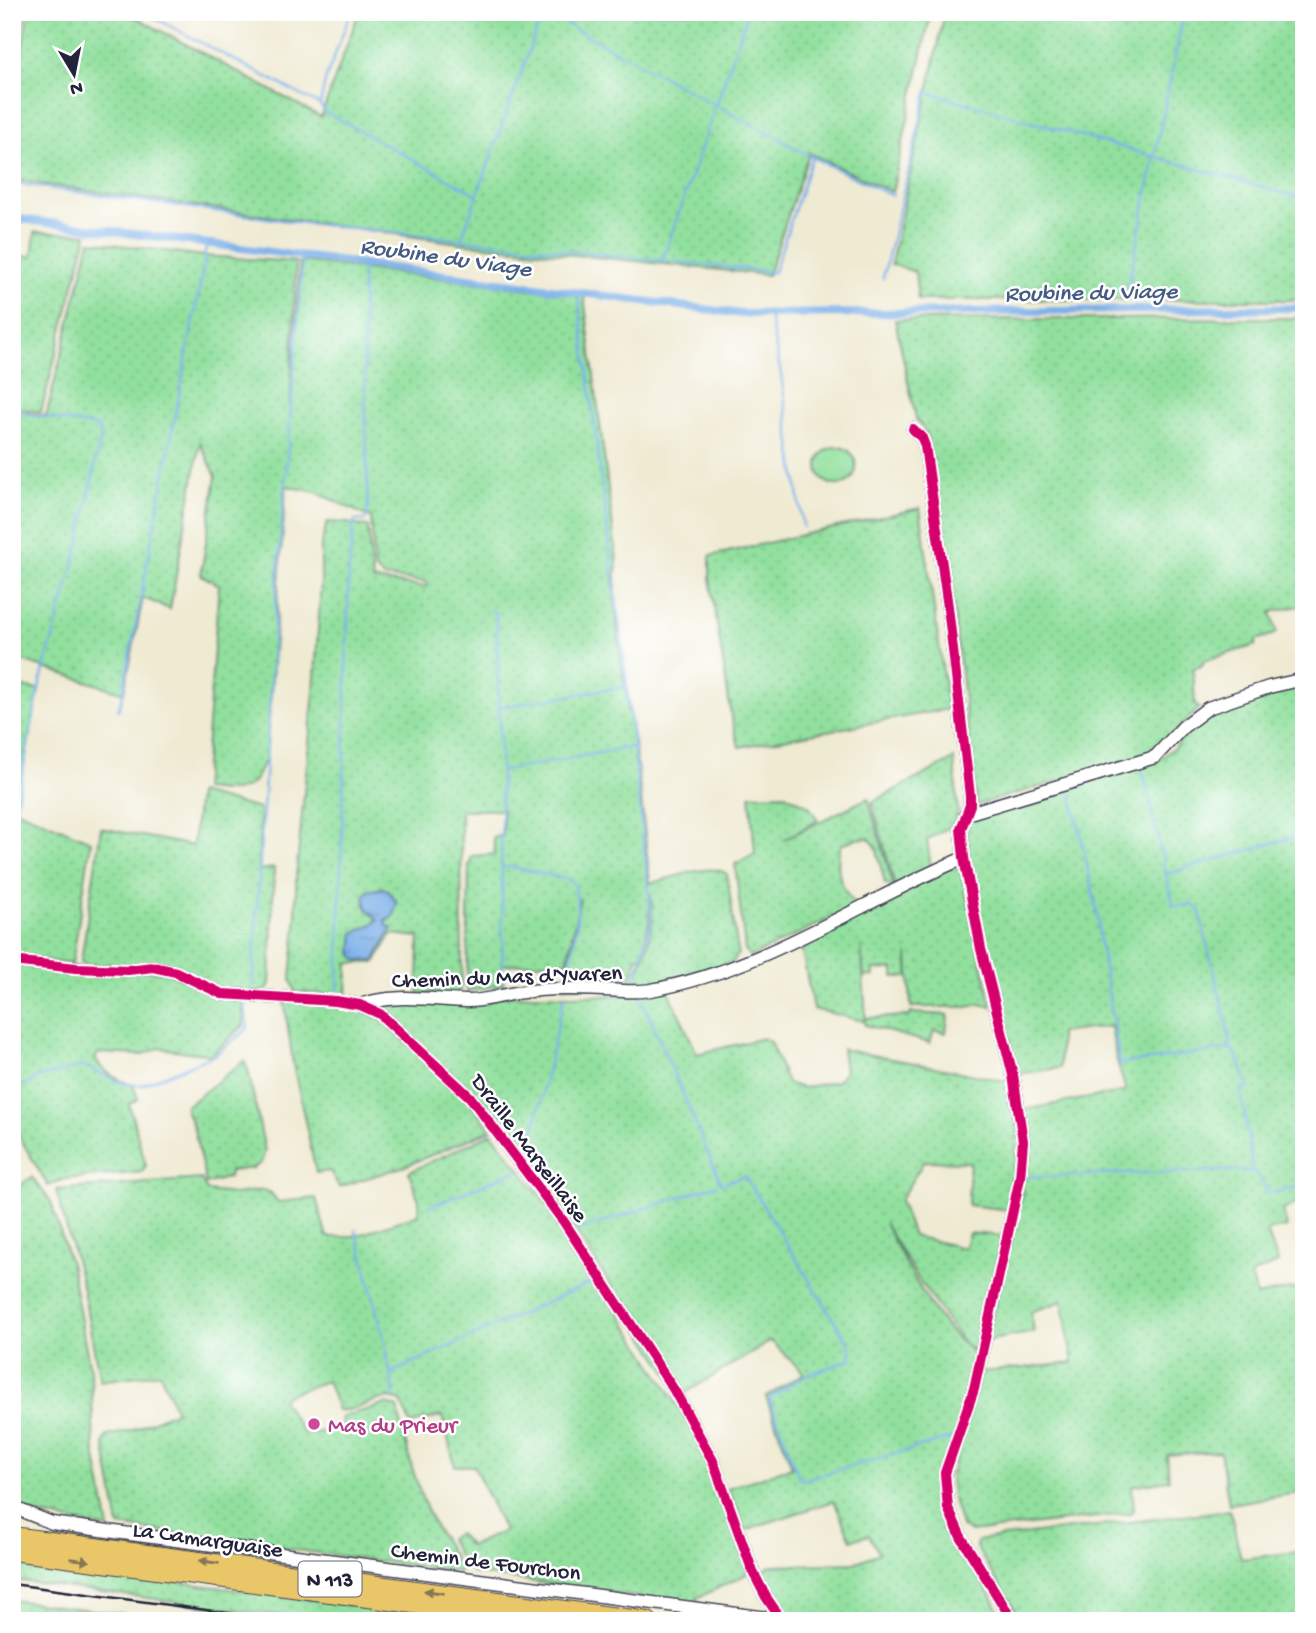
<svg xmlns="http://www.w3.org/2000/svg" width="1316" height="1633" viewBox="0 0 1316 1633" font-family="'Gochi Hand',sans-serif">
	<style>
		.grass { fill: url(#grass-dots); stroke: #5a816c; stroke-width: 2; fill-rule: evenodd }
		.pitch { fill: #91e09e; stroke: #5a816c; stroke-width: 2 }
		.water { fill: url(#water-ripples); stroke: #4e6992; stroke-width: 2 }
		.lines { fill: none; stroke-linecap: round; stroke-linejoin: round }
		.stream { stroke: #7bb0e9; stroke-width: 2.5 }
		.canal { stroke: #7bb0e9; stroke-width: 8 }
		.minor-casing { stroke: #414052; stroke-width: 15 }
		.highway-casing { stroke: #414052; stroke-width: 20 }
		.minor { stroke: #fff; stroke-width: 12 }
		.highway { stroke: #e9c769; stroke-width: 18 }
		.rail { stroke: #22223b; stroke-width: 2.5 }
		.cycleway-casing { stroke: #fff; stroke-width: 15 }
		.cycleway { stroke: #d6006c; stroke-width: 10 }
		.oneway { fill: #867452 }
		.hotel-dot { fill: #d1479c; stroke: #fff; stroke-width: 2.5 }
		.labels { text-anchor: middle; stroke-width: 5; stroke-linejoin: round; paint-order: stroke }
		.shield { fill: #fff; stroke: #646476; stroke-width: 2 }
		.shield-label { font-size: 21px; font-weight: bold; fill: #22223b }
		.street-label { font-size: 23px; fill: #22223b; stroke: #fff }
		.hotel-label { font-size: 23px; fill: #b23c85; stroke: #fff; text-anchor: start }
		.water-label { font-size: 24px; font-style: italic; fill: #465b81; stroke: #fff }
	</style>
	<defs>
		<pattern id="grass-dots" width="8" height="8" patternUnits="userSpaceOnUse" patternTransform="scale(1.75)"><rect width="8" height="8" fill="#91e09e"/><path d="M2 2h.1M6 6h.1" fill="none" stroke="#7dc089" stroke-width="1.8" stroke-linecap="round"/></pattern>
		<pattern id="water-ripples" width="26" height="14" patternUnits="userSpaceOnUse" patternTransform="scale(1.75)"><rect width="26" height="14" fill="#7bb0e9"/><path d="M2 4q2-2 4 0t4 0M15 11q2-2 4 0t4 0" fill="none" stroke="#648fbe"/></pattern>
	</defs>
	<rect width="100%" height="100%" fill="#fff"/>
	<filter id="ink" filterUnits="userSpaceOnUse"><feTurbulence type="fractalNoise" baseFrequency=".0143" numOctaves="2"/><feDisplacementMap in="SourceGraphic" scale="14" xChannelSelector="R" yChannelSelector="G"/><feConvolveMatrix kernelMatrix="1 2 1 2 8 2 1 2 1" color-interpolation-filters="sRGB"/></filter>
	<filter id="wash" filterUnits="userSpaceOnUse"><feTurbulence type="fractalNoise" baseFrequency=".00686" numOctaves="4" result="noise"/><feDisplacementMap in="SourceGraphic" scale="28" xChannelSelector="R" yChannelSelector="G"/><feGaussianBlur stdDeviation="1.57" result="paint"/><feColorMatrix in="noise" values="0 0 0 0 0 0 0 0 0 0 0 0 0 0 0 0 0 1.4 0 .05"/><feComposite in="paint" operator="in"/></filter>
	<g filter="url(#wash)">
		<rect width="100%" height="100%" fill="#efead2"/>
		<g class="grass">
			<path d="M28 12H126L321 117 359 12H931L892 192 809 153 768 275 459 243 12 180V118Z"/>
			<path d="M945 12H1304V300H918L915 272 891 264Z"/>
			<path d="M35 232 87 234 41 412 12 407V254L32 257Z"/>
			<path d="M90 241 204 256 296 262 290 416 300 261 584 296 617 561C611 618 625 686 634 743 641 790 645 836 650 883 669 880 710 861 727 874L738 953 733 962 696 976 632 988C644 954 658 929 650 892L649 921 642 957H637L630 985 564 987 580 898 567 961 503 965V985L467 991 469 865 472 856 495 854 493 837 503 836V810H461L462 982 458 995 418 993 419 937 392 934 375 963H348L347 996 295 992 291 979 296 925V876L314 691 321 583V546L327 522 346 523 368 527 373 580 426 587 427 582 383 577 375 569 371 518 316 492 286 486 266 761C260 767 259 774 254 781 242 796 220 790 203 789L219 585 201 575 216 476 200 443 170 609 143 598 124 693 12 658V410L46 416ZM382 888 387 926 357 960 352 953 354 933 375 923 378 920 364 904 368 891Z"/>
			<path d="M1304 318V605L1271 612 1277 633 1256 640V645L1203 661V665L1193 669 1195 704 1199 708 1153 754 976 805 953 602 926 432 916 419 895 320Z"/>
			<path d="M920 508 948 709 739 747 731 715 710 578V556Z"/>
			<path d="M12 685 39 690 15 809 91 841 72 964 12 956Z"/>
			<path d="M1304 685V1199L1283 1210 1287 1227 1267 1231 1278 1263 1251 1275 1257 1296 1304 1286V1492L1229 1504 1220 1451 1167 1455 1169 1480 1132 1486 1134 1509 1131 1513 971 1532 961 1526 952 1496 950 1478 981 1372 1073 1363 1062 1301 1031 1312 1034 1332 986 1341 1022 1193 1023 1110 1126 1091 1116 1058 1111 1026 1060 1033V1068L1018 1074 982 928 968 859 966 829 969 820 974 817 1158 760 1175 747 1191 726 1206 715Z"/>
			<path d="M954 759 958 811 953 825 927 840 931 867 895 886 872 802Z"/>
			<path d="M198 793 260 809 259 870 274 868 270 984 267 990 260 993 221 990 177 969 86 965 81 961 101 828 193 846Z"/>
			<path d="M785 794 809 806 818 820 783 840 868 798 894 888 885 883 876 847 869 838 855 839 841 845C834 869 840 889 857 906L750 957 745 950 735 864 755 854 750 795Z"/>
			<path d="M959 863 992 1007 981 1004 967 1007H911L908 953V977H894V969L874 970V976L864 977 861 945 866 1018 910 1016 911 1013 948 1015 946 1033 934 1030 930 1043 865 1025V1020L863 1021 813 1009 800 940Z"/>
			<path d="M12 963 166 972 243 1001 244 1025 211 1055 159 1048 142 1055 99 1053 95 1058C101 1071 119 1081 133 1085L138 1099 129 1104 146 1166 142 1172 65 1179 48 1186 20 1138 12 1119Z"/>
			<path d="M668 989 697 1054 763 1038 770 1042 787 1083 802 1088 837 1081 845 1071 842 1049 1011 1082 1018 1133 1009 1210 968 1205 970 1162 924 1161 900 1200 913 1236 964 1248 969 1233 1002 1236 978 1353 963 1343 919 1280 884 1223C908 1266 936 1328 977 1355L941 1494 946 1519 964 1555 988 1589 1004 1621H817L780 1611 762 1579 763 1571 770 1566 854 1563 879 1553 869 1535 851 1540 834 1501 745 1530 728 1488 792 1467 766 1397 804 1373 771 1341 682 1395 577 1233 504 1129 473 1093 374 1004C426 1001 478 995 529 995 576 995 621 999 668 989Z"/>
			<path d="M284 999 351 1005 377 1016 464 1094 491 1130 405 1166 339 1187 330 1171 316 1173 293 1064Z"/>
			<path d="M244 1061 248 1070 265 1151 261 1163 253 1168 230 1171 229 1177 206 1184 194 1129 185 1107Z"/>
			<path d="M492 1133 569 1233 703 1445 749 1569 747 1574 697 1598 698 1606 473 1573 463 1564 449 1539 458 1533 470 1546 504 1531 474 1466H455L442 1416 410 1424 401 1401C380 1391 360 1413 338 1410L327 1381 286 1395 282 1400 305 1435 341 1428 342 1417 386 1404 397 1407 411 1464 422 1498 433 1523 461 1569 459 1572 119 1526 104 1442 107 1436 133 1430 176 1411 160 1373 100 1381 82 1285 56 1190 201 1179 207 1191 234 1194 264 1190 271 1193 278 1202 316 1198 327 1237H344L359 1235 419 1214V1201L409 1172Z"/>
			<path d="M32 1177 51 1202 71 1267 91 1375 94 1446 109 1529 27 1512 12 1503V1190Z"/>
			<path d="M1230 1510 1241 1559 1304 1551V1621H1022L976 1547 977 1541 987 1539Z"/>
			<path d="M22 1561 469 1621H321L12 1580V1563L21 1564Z"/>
			<path d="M12 1600 179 1621H12Z"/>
		</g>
		<circle class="pitch" cx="837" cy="466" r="19"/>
		<path class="water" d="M382 888 388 890 397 902 393 917 385 920 387 926 392 928 374 961 357 960 352 953 354 933 375 923 378 920 367 909 364 896 368 891Z"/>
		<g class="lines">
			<g class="stream">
				<path d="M143 12 320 105 324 111 476 194"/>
				<path d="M544 12 812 157 893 196"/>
				<path d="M1248 12 1304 22"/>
				<path d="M158 20 161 12"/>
				<path d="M12 80 24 12"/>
				<path d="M320 105 325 81 351 12"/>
				<path d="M12 183 295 222 774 272 812 157"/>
				<path d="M461 240 543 12"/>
				<path d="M663 259 748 12"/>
				<path d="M883 278 927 92 1304 199"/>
				<path d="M578 293 627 686 651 912 650 927 633 986"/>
				<path d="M1126 297 1184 12"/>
				<path d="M1125 310V309"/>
				<path d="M769 314 781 374 803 527"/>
				<path d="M12 411 98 427 101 436 80 541 40 684 12 826"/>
				<path d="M491 610 496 613 501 785 503 980"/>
				<path d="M499 707 627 686"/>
				<path d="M118 710 122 698 204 264 206 243"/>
				<path d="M1142 768 1173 904 1178 906 1191 904 1199 910 1229 1034 1230 1050"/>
				<path d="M501 771 632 747"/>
				<path d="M1071 791 1098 916 1099 936 1120 1064 1229 1049 1235 1052 1249 1088 1241 1090 1253 1172"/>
				<path d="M503 867H512L566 879 574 883C583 917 572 950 566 984"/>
				<path d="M1166 874 1304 834"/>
				<path d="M338 990 349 568 354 521 365 520 368 510 362 263"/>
				<path d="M252 992 275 613 303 255"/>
				<path d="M640 995 722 1185"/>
				<path d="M12 1084 27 1085 36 1078 84 1066 124 1084 142 1085 215 1055 246 1030 248 1027 244 1004"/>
				<path d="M527 1162 564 997"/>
				<path d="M1028 1177 1244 1170 1256 1173 1268 1192H1275L1304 1185"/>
				<path d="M726 1182 745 1176 850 1346 852 1358 850 1360 806 1375 771 1397 770 1400 799 1478 802 1480 952 1438"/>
				<path d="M428 1207 518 1170"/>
				<path d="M356 1230 387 1351 385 1354 391 1373 394 1396"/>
				<path d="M579 1230 716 1185"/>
				<path d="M391 1373 594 1281"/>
			</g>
			<g class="canal">
				<path d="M12 218 742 314 875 313"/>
				<path d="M878 313 1304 308"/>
			</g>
		</g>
	</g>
	<g filter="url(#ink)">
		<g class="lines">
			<defs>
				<g id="minor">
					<path d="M913 429 922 438 925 446 948 607 970 796V805L961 829 964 858 981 949 1013 1075 1023 1141 1020 1178 974 1389 945 1473 948 1508 961 1537 1013 1621"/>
					<path d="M966 814 1155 757 1183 727 1208 708 1269 687 1304 679"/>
					<path d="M12 961 76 968 128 970 153 967 176 972 222 994 336 1001 360 1005 380 1014 470 1097 564 1222 674 1390 713 1461 753 1572 766 1597 781 1619"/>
					<path d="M360 1005C393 993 431 1000 466 1001 486 1002 503 994 523 992 549 988 577 989 603 990 619 990 635 993 651 990 764 970 859 902 964 858"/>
					<path d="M12 1507 52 1523 115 1532 790 1621"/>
				</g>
				<g id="highway">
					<path d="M12 1536 648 1621"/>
					<path d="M12 1551 542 1621"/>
				</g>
			</defs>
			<use href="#minor" class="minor-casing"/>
			<use href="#highway" class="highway-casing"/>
			<use href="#minor" class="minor"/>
			<use href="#highway" class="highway"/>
			<path class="rail" d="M12 1584 288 1621"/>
			<defs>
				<g id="cycleway">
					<path d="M913 429 922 438 925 446 948 607 970 796V805L961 829 964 858 981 949 1013 1075 1023 1141 1020 1178 974 1389 945 1473 948 1508 961 1537 1013 1621"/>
					<path d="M12 961 76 968 128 970 153 967 176 972 222 994 336 1001 360 1005 380 1014 470 1097 564 1222 674 1390 713 1461 753 1572 766 1597 781 1619"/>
				</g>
			</defs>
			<use href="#cycleway" class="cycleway-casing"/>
			<use href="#cycleway" class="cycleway"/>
		</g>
		<defs><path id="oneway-solid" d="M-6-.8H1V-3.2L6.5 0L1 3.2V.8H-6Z" transform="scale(1.75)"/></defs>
		<g class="oneway">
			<use href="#oneway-solid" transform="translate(80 1560) rotate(7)"/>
			<use href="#oneway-solid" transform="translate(209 1562) rotate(-172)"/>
			<use href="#oneway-solid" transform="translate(434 1592) rotate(-172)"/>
		</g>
	</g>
	<circle class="hotel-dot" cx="314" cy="1424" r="7"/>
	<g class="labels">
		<rect class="shield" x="298.5" y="1561.5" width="63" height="35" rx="5"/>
		<g class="shield-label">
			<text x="330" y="1586">N 113</text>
		</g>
		<g class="street-label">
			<text transform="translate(507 975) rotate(-2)" y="8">Chemin du Mas d'Yvaren</text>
			<text transform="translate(531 1147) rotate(53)" y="8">Draille Marseillaise</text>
			<text transform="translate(208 1538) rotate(8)" y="8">La Camarguaise</text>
			<text transform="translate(486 1560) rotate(7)" y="8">Chemin de Fourchon</text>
		</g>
		<g class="hotel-label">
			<text x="328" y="1432">Mas du Prieur</text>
		</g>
		<g class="water-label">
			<text transform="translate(446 256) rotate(8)" y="8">Roubine du Viage</text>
			<text transform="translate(1091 291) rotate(-1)" y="8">Roubine du Viage</text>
		</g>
	</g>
	<rect width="1316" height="1633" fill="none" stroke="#fff" stroke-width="42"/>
	<g transform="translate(74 74) rotate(170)" stroke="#ffffff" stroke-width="5" paint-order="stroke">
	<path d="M0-5L12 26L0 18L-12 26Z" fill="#22223b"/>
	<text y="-10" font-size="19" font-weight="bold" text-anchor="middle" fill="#22223b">N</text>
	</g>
</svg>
